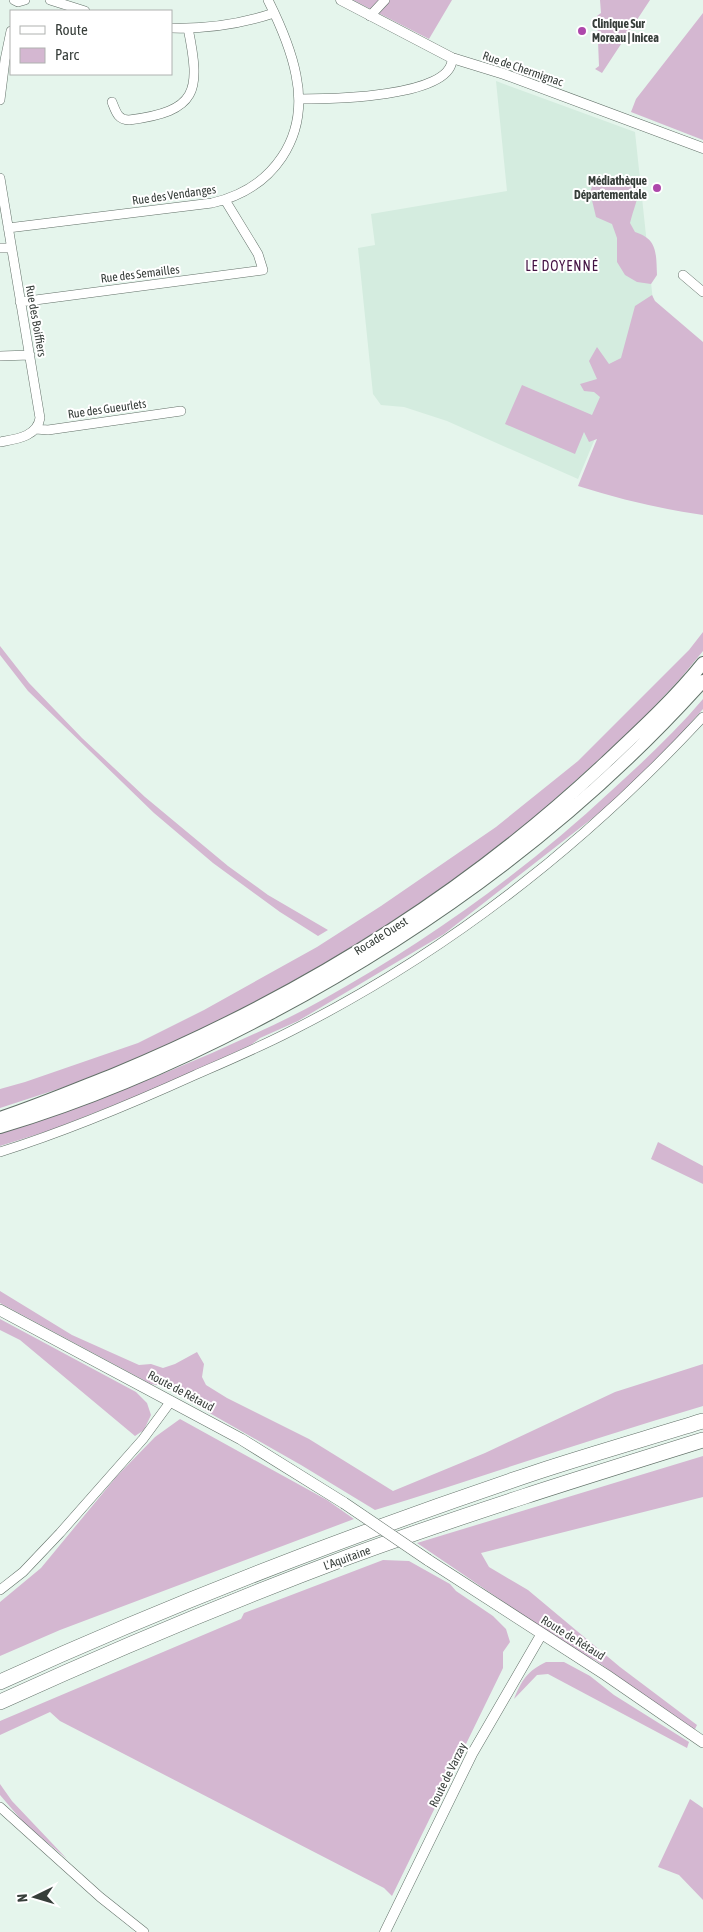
<svg xmlns="http://www.w3.org/2000/svg" width="703" height="1932" font-family="'Asap Condensed',sans-serif">
	<style>
		.built { fill: #d4ecdf }
		.green { fill: #d4b7d1 }
		.lines { fill: none; stroke-linecap: round; stroke-linejoin: round }
		.minor-casing { stroke: #627068; stroke-width: 10 }
		.tertiary-casing { stroke: #627068; stroke-width: 11 }
		.secondary-casing { stroke: #627068; stroke-width: 12 }
		.primary-casing { stroke: #627068; stroke-width: 14 }
		.motorway-casing { stroke: #627068; stroke-width: 16 }
		.minor { stroke: #fff; stroke-width: 9 }
		.tertiary { stroke: #fff; stroke-width: 10 }
		.secondary { stroke: #fff; stroke-width: 11 }
		.primary { stroke: #fff; stroke-width: 12 }
		.motorway { stroke: #fff; stroke-width: 15 }
		.secondary-bridge-casing { stroke: #627068; stroke-width: 12; stroke-linecap: butt }
		.secondary-bridge { stroke: #fff; stroke-width: 11 }
		.poi-dot { fill: #ae47ab; stroke: #fff; stroke-width: 2 }
		.labels { text-anchor: middle; dominant-baseline: central; stroke-width: 4; stroke-linejoin: round; paint-order: stroke }
		.poi-label { font-size: 12px; font-weight: bold; fill: #373e3a; stroke: #fff; text-anchor: start }
		.street-label { font-size: 12px; fill: #373e3a; stroke: #fff }
		.neighbourhood-label { font-size: 14px; letter-spacing: 1px; fill: #441343; stroke: #fff }
	</style>
	<rect width="100%" height="100%" fill="#e5f5ec"/>
	<path class="built" d="M496,81l139,51 18,169 -75,178 -131,-58 -43,-14 -23,-2 -8,-11 -15,-146 17,-3 -4,-31 136,-23z"/>
	<path class="green" d="M353,0h99l-23,39z
		M600,0h50l-48,73 -7,-4 4,-3 -2,-50 4,-3z
		M703,13v127l-72,-28 5,-13z
		M634,180l6,4c-1,13 -7,26 -10,39l5,9c23,7 21,22 22,43l-6,9 -14,-2 -12,-7 -8,-13v-24l-5,-14 -16,-7 -6,-25 3,-8z
		M652,295l3,6 48,41v173c-43,-6 -84,-16 -125,-29l19,-47 -8,3 -5,-10 -9,22 -70,-30 17,-39 70,30 8,-18 -6,-5 -10,-1 -4,-7 17,-5 -8,-18 8,-14 12,17 12,-6 14,-52z
		M703,632v19l-23,28 -50,53 -103,92 -83,64 -76,51 -66,39 -96,52 -114,48 -92,30v-19l25,-7 113,-39 66,-33 113,-63 64,-41 115,-79 82,-66 111,-111z
		M0,646l29,37 53,55 63,59 83,69 40,29 60,35 -10,6 -38,-24 -67,-49 -59,-50 -126,-122 -28,-36z
		M703,699v10l-43,48 -57,53 -159,124 -146,87 -38,17 -9,7 -99,45 -101,40 -51,16v-14c72,-22 143,-49 212,-79 37,-17 75,-33 110,-53 104,-58 202,-128 289,-209 32,-29 64,-59 92,-92z
		M658,1142l45,24v18l-52,-25z
		M0,1291l72,44 67,30 12,-1 12,4 12,-4 22,-12 7,12 -2,13 4,8 21,13 82,41 84,52 92,-38 130,-61 88,-28v42c-110,32 -218,70 -328,104l-74,-45 -109,-62 -19,-15 -22,-4 -151,-81z
		M0,1319l136,73 11,11 4,12 -7,15 -9,6 -115,-96 -20,-10z
		M180,1419l147,81 27,19 -294,111 -60,26v-54l41,-34 76,-92 38,-39z
		M703,1456v41l-222,56 8,14 39,23 92,77 77,58 -3,6 -99,-71 -16,-7 -162,-110z
		M383,1560l26,1 41,23 6,7 37,25 13,13 4,13 -7,10v16l-111,228 -8,-8 -324,-167 -10,-9 -50,23v-14l241,-102 3,-6z
		M546,1662h18l26,14 24,19 75,47 -2,6 -139,-74 -11,1 -23,24c8,-19 13,-28 32,-37z
		M0,1784l12,17 55,58 -43,-36 -24,-28z
		M690,1799l13,9v92l-24,-25 -21,-8z"/>
	<g class="lines">
		<g class="minor-casing">
			<path id="minor" d="M14,0l4,2 7,-2
				M50,0l35,11
				M370,16l15,-16
				M171,28c35,1 70,-4 103,-15
				M299,99c28,0 155,-1 153,-41
				M0,100l5,-40 6,-29
				M112,102c4,10 6,18 17,18 69,-9 72,-28 59,-92
				M0,178l40,240c-3,19 -24,21 -40,24
				M8,228l204,-25c61,-14 97,-65 84,-128 -5,-26 -16,-51 -28,-75
				M0,248h11
				M683,275l20,17
				M20,302l243,-32 -5,-16 -33,-54
				M0,356l30,-1
				M36,429l12,1 133,-19
				M0,1152c67,-21 131,-48 195,-77 32,-14 65,-28 96,-44 155,-78 294,-187 412,-314
				M0,1590l23,-18 37,-39 83,-94 28,-38
				M0,1807l100,90 44,35"/>
		</g>
		<g class="tertiary-casing">
			<path id="tertiary" d="M341,0l111,58 52,16 199,74
				M385,1932l87,-178 69,-119"/>
		</g>
		<g class="secondary-casing">
			<path id="secondary" d="M0,1310l241,129 103,64
				M428,1560l178,115 97,67"/>
		</g>
		<g class="primary-casing">
			<path id="primary" d="M0,1118c39,-13 77,-29 115,-44 181,-75 347,-177 490,-311 34,-32 68,-63 98,-100
				M0,1127c94,-28 183,-67 269,-113 162,-86 311,-196 434,-333"/>
		</g>
		<g class="motorway-casing">
			<path id="motorway" d="M0,1682c175,-80 355,-149 537,-210 55,-18 111,-34 166,-51
				M0,1702c114,-52 231,-101 348,-145 117,-43 236,-80 355,-117"/>
		</g>
		<use href="#minor" class="minor"/>
		<use href="#tertiary" class="tertiary"/>
		<use href="#secondary" class="secondary"/>
		<use href="#primary" class="primary"/>
		<use href="#motorway" class="motorway"/>
		<g class="secondary-bridge-casing">
			<path id="secondary-bridge" d="M344,1503l84,57"/>
		</g>
		<use href="#secondary-bridge" class="secondary-bridge"/>
	</g>
	<g class="poi-dot">
		<circle cx="582" cy="31" r="5"/>
		<circle cx="657" cy="188" r="5"/>
	</g>
	<g class="labels">
		<g class="poi-label">
			<text x="592" y="24">Clinique Sur<tspan x="592" dy="14">Moreau | Inicea</tspan></text>
			<text x="647" y="181" text-anchor="end">Médiathèque<tspan x="647" dy="14">Départementale</tspan></text>
		</g>
		<g class="street-label">
			<text transform="translate(523 69) rotate(19)">Rue de Chermignac</text>
			<text transform="translate(174 195) rotate(-8)">Rue des Vendanges</text>
			<text transform="translate(140 274) rotate(-7)">Rue des Semailles</text>
			<text transform="translate(36 321) rotate(80)">Rue des Boiffiers</text>
			<text transform="translate(107 409) rotate(-8)">Rue des Gueurlets</text>
			<text transform="translate(381 936) rotate(-32)">Rocade Ouest</text>
			<text transform="translate(181 1391) rotate(28)">Route de Rétaud</text>
			<text transform="translate(347 1558) rotate(-20)">L'Aquitaine</text>
			<text transform="translate(573 1638) rotate(32)">Route de Rétaud</text>
			<text transform="translate(448 1775) rotate(-64)">Route de Varzay</text>
		</g>
		<g class="neighbourhood-label">
			<text x="562" y="266">LE DOYENNÉ</text>
		</g>
	</g>
	<rect x="10" y="10" width="162" height="65" fill="#ffffff" stroke="#afb2b0"/>
	<rect x="20" y="26" width="25" height="8" fill="#ffffff" stroke="#afb2b0"/>
	<text x="55" y="35" font-size="15" fill="#373e3a">Route</text>
	<rect x="20" y="48" width="25" height="15" fill="#d4b7d1" stroke="#afb2b0"/>
	<text x="55" y="60" font-size="15" fill="#373e3a">Parc</text>
	<g transform="translate(35 1897) rotate(265)" stroke="#ffffff" stroke-width="4" paint-order="stroke">
	<path d="M0-4L9 19L0 12L-9 19Z" fill="#373e3a"/>
	<text y="-8" font-size="14" font-weight="bold" text-anchor="middle" fill="#373e3a">N</text>
	</g>
</svg>
